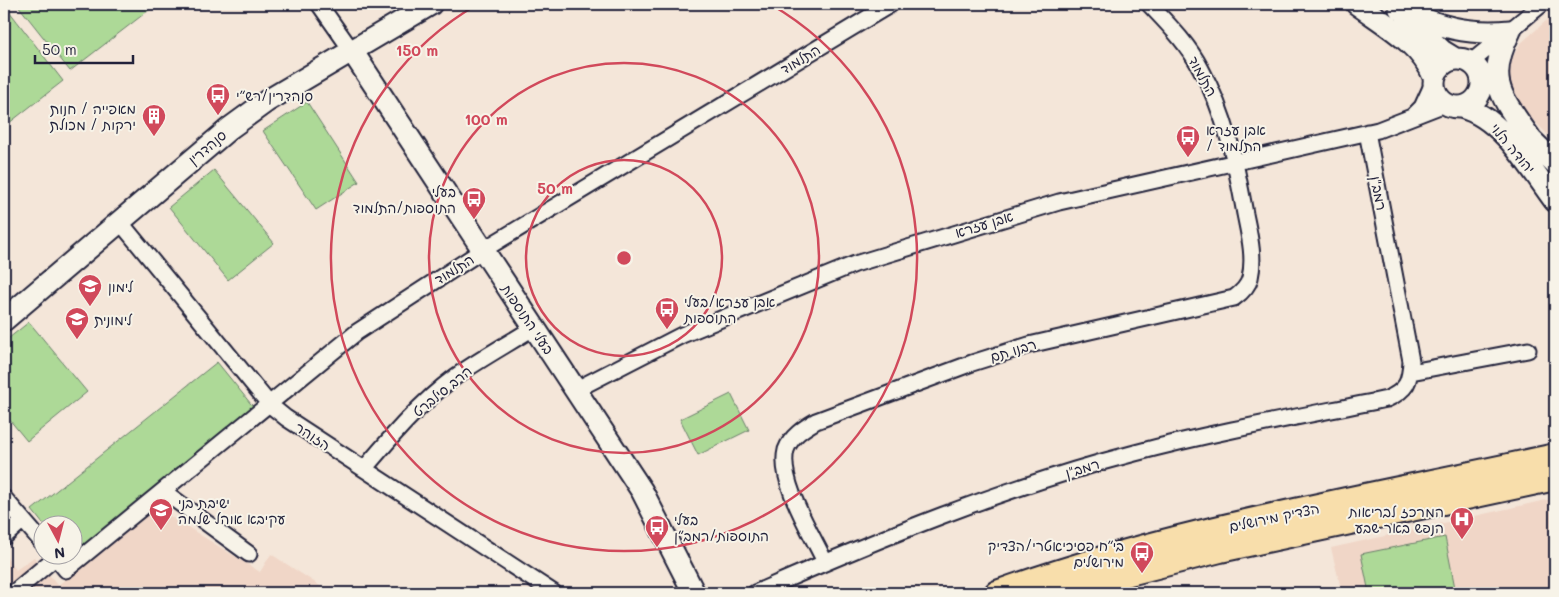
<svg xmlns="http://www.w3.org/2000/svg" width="1559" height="597" font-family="Mali,'Playpen Sans Hebrew',sans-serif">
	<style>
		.built { fill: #f0d6c7 }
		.green { fill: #add997; stroke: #687e69 }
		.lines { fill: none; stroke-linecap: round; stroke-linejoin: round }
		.street-casing { stroke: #22223b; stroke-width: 19 }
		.secondary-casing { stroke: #22223b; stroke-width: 25 }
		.primary-casing { stroke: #22223b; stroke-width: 28 }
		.street { stroke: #f7f3e8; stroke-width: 15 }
		.secondary { stroke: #f7f3e8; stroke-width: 21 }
		.primary { stroke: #f8deab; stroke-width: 24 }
		.ring { fill: none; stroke: #d1495b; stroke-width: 2.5 }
		.labels { text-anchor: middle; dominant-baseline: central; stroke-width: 4; stroke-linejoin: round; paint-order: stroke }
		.street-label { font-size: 14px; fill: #22223b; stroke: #f7f3e8 }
		.poi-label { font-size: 14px; fill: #22223b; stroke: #f7f3e8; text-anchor: start }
		.centre { fill: #d1495b; stroke: #f7f3e8; stroke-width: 2.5 }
		.ring-label { font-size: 15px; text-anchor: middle; font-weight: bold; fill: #d1495b; stroke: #f7f3e8; stroke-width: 4; stroke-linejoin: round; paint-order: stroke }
	</style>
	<rect width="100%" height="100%" fill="#f4e6d9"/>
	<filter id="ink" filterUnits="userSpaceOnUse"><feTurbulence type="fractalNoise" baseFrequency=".02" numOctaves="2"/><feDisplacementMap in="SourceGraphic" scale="10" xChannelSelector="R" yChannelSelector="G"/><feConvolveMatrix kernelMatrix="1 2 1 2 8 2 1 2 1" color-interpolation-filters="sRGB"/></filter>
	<g filter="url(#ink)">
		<path class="built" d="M1555,13v129l-40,-40 -7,-20 1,-18 11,-20z
			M1555,498v95h-213l-11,-45z
			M157,508l103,64 11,-18 60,39h-327v-39l12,16 18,-13 24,28z"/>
		<path class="green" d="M17,4h127l5,6 -79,61z
			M6,7l57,74 -59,46v-119z
			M307,102l52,80 -43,28 -53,-79z
			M214,170l60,73 -46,37 -59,-73z
			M29,322l58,70 -60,49 -23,-28v-71z
			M217,362l38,47 -185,148 -2,-2 4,-1v-30h-29l-11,-14z
			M731,394l18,36 -51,25 -18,-36z
			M1445,537l11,56h-87l-8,-39z"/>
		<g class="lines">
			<g class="street-casing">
				<path id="street" d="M319,4l33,47
					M1470,63l72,-59
					M1414,115l8,-8 11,-24
					M121,223l149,182 16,13 268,175
					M1411,372l117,-22
					M577,389l105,-54 173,-71 204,-62 319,-72 67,-26
					M364,469c28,-33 56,-66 91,-92 25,-18 53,-33 78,-49
					M163,491l86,63
					M4,498l38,44
					M4,537l19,-17
					M53,554l13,16 291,-238 126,-82 408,-246
					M825,562c-13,-28 -47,-81 -39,-112 5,-14 18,-22 30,-29l156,-58 57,-18 205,-47c7,-5 14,-11 16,-20 5,-21 -1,-44 -5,-64 -9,-51 -19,-99 -44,-145 -13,-25 -33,-45 -52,-65
					M13,593l43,-36
					M755,593c123,-54 249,-106 380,-140 83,-22 168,-37 252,-54 20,-9 23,-17 24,-38l-44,-229"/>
			</g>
			<g class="secondary-casing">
				<path id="secondary" d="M1357,4c29,21 64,40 77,73
					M1400,9c39,18 67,26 110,22
					M1407,17l35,34 13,8
					M1510,31c-25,50 -9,65 20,107
					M352,51l290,440 52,102
					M1434 83a24 24 0 1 1 48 0a24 24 0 1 1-48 0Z
					M1461,107c41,10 70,62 94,94
					M1520,129l35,34
					M4,320l226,-192 37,-27 164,-97"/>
			</g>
			<g class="primary-casing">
				<path id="primary" d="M997,593c180,-65 372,-96 558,-137
					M1061,593l64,-19 95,-24 335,-72"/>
			</g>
			<use href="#street" class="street"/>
			<use href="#secondary" class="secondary"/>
			<use href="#primary" class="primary"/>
		</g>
	</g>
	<g class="ring">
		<circle cx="624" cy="258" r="98"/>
		<circle cx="624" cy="258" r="195"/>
		<path d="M770 4A293 293 0 1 1 478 4"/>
	</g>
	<defs>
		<g id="bus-pin" transform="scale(1.25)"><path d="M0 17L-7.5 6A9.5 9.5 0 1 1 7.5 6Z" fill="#d1495b" stroke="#f7f3e8"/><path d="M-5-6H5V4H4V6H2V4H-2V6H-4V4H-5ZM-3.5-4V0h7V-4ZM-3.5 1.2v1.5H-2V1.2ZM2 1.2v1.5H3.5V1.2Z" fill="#fff"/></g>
		<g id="building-pin" transform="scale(1.25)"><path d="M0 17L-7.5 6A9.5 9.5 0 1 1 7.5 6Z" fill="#d1495b" stroke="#f7f3e8"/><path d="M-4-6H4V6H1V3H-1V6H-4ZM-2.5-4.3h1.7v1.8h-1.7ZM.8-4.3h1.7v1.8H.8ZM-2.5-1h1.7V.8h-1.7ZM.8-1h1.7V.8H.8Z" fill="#fff"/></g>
		<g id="school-pin" transform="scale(1.25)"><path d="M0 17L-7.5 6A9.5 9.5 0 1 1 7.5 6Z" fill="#d1495b" stroke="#f7f3e8"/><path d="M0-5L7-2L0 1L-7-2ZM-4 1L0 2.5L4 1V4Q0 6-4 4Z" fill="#fff"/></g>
		<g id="hospital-pin" transform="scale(1.25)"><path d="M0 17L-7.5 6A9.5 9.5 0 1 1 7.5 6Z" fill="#d1495b" stroke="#f7f3e8"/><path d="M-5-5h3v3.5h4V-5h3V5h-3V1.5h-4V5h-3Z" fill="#fff"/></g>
	</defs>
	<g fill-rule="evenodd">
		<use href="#bus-pin" x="218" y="95"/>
		<use href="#building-pin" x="154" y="116"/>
		<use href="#bus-pin" x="1188" y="137"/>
		<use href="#bus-pin" x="474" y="199"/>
		<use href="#school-pin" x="90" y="286"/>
		<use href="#bus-pin" x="667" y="309"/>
		<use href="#school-pin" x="77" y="319"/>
		<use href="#school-pin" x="161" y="510"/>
		<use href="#hospital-pin" x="1462" y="519"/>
		<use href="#bus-pin" x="657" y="527"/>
		<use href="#bus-pin" x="1142" y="553"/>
	</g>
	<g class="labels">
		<g class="street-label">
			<text transform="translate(800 59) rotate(-31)">התלמוד</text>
			<text transform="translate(1203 76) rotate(61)">התלמוד</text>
			<text transform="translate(207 147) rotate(-40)">סנהדרין</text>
			<text transform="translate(1513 148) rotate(50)">יהודה הלוי</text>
			<text transform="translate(1379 193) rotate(79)">רמב"ן</text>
			<text transform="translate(984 224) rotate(-17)">אבן עזרא</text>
			<text transform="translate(454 269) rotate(-32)">התלמוד</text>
			<text transform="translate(528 319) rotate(56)">בעלי התוספות</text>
			<text transform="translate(1013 350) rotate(-17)">רבנו תם</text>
			<text transform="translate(442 391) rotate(-39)">הרב סילברט</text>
			<text transform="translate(313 436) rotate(33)">הזוהר</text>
			<text transform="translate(1082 468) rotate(-17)">רמב"ן</text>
			<text transform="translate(1274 517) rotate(-12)">הצדיק מירושלים</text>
		</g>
		<g class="poi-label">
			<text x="236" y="95">סנהדרין/רש״י</text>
			<text x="136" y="108" text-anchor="end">מאפייה / חנות<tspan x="136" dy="16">ירקות / מכולת</tspan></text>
			<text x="1206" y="129">אבן עזרא<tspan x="1206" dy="16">/ התלמוד</tspan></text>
			<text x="456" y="191" text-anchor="end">בעלי<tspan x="456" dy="16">התוספות/התלמוד</tspan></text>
			<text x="108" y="286">לימון</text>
			<text x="684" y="301">אבן עזרא/בעלי<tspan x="684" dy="16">התוספות</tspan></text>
			<text x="94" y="319">לימונית</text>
			<text x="178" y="502">ישיבת בני<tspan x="178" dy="16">עקיבא אוהל שלמה</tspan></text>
			<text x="1444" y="511" text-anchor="end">המרכז לבריאות<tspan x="1444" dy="16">הנפש באר שבע</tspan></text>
			<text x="674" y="519">בעלי<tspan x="674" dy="16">התוספות/רמב״ן</tspan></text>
			<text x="1124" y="545" text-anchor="end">בי״ח פסיכיאטרי/הצדיק<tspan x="1124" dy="16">מירושלים</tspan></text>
		</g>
	</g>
	<circle cx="624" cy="258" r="8" class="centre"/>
	<g class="ring-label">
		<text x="417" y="56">150 m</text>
		<text x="486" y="125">100 m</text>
		<text x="555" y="194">50 m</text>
	</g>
	<rect width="1559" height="597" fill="none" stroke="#f7f3e8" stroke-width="20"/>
	<rect x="10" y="10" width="1539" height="577" fill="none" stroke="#22223b" stroke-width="2" filter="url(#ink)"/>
	<g transform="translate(58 540) rotate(173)"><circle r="24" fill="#f7f3e8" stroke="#a29fa3"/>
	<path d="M0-4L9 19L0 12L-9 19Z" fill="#d1495b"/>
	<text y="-8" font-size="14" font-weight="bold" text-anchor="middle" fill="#22223b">N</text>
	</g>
	<path d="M35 55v8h98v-8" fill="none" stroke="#22223b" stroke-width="2.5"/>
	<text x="42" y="55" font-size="15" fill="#22223b" stroke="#f7f3e8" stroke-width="4" paint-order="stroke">50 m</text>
</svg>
